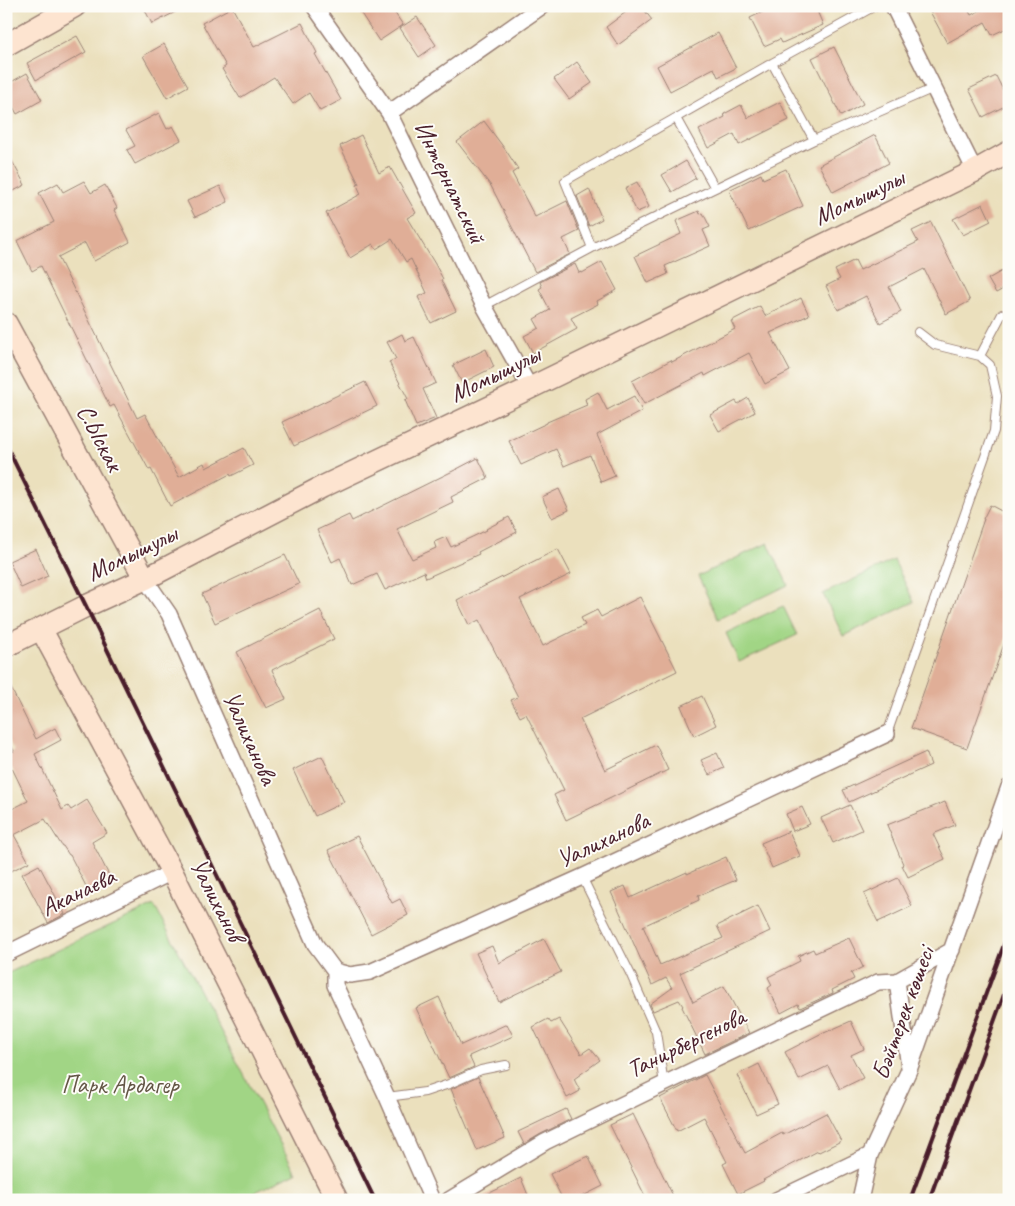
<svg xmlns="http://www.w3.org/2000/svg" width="1015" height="1206" font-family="Caveat,sans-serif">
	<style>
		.green { fill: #a1d585; stroke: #767a58 }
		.building { fill: #e0ae97 }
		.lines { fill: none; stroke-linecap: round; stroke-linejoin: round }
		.lane-casing { stroke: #9a8074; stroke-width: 10 }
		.street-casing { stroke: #9a8074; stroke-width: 18 }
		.secondary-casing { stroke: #9a8074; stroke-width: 24 }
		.lane { stroke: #fff; stroke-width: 8 }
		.street { stroke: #fff; stroke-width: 15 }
		.secondary { stroke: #fde4d0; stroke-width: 21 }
		.rail { stroke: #4a1f2b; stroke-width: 4 }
		.labels { text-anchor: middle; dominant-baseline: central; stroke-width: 4; stroke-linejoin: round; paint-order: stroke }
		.street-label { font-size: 25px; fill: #4a1f2b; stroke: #fdfcf7 }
		.park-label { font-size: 25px; fill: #645646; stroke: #fdfcf7 }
	</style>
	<rect width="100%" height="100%" fill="#fdfcf7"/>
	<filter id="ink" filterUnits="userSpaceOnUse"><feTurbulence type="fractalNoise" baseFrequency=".02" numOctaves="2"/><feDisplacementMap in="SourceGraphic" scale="10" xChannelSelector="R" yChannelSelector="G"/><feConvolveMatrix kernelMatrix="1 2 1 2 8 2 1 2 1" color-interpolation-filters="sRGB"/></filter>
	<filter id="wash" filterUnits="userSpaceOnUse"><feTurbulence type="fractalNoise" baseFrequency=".0096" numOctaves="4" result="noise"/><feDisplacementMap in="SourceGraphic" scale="20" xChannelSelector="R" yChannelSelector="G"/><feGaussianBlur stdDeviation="1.12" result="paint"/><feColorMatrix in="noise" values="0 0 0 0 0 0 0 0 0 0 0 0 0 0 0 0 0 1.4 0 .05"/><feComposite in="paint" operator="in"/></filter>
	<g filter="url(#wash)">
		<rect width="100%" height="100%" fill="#ebe0bd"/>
		<path class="green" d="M768,543l20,42 -70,34 -20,-43z
			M894,560l20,42 -71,34 -20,-42z
			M783,606l14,29 -58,27 -13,-29z
			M154,905l142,268 -58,27h-232v-226z"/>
		<g id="blocks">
			<path class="building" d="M143,6h44l-35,18z
				M356,6h34l13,19 -24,16z
				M634,6h7l11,14 -34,25 -12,-18z
				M775,6h40l8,19 -41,18 -2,-4 -16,7 -14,-28z
				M927,6h39l5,9 18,-9h20v21l-17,8 -7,-13 -38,21z
				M232,7l22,40 48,-24 15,30 -2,1 26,46 -21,11 -11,-18 -16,11 -19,-27 -34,21 -18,-29 4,-3 -24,-43z
				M417,17l19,28 -17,12 -19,-29z
				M718,33l18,35 -18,9 -4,-9 -44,23 -13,-25z
				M77,36l9,16 -50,28 -9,-17z
				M164,44l24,42 -21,12 -24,-42z
				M834,47l29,57 -22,12 -29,-58z
				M577,62l15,21 -23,16 -15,-20z
				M27,73l15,27 -25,14 -11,-20v-9z
				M996,76l13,26v2l-26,13 -14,-28z
				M780,102l9,18 -50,25 -5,-11 -26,14 -9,-18 26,-13 -1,-3 17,-9 7,13z
				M159,113l8,16 6,-3 8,14 -46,24 -8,-14 8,-4 -9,-16z
				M484,121l23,31 11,17 -6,4 23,44 32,-16 12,30 -16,8 7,15 -35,18 -44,-86 -34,-44z
				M361,135l18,38 11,-6 26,46 -9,5 28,46 8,15 -2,1 15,31 -25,12 -13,-26 9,-4 -16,-34 -5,3 -14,-23 -16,10 -3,-5 -23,14 -24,-45 35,-19 -4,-9 2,-1 -19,-38z
				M875,135l14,28 -56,29 -14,-27z
				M6,150l19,35 -19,10z
				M686,161l10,17 -24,14 -10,-17z
				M786,169l17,37 -54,25 -20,-41 32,-16 2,5z
				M84,181l7,12 14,-8 12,23 -3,2 16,32 -36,19 -9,-18 -27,14 79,161 8,-4 34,63 25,-14 2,5 38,-20 9,17 -22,11 -1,-2 -60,32 -19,-37 -2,1 -35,-65 -4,2 -69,-141 -9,5 -15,-30 37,-19 -15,-29 19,-10 5,9z
				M637,182l12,25 -12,5 -12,-24z
				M220,186l8,16 -33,15 -8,-16z
				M589,189l13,30 -13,7 -12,-30z
				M983,204l8,17 -28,14 -10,-16z
				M699,211l1,3 3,-1 7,14 -7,3 7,16 -45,20 3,8 -20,9 -13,-27 46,-22 -5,-13z
				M931,222l39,79 -24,13 -22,-45 -35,18 12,25 -21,11 -14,-27 -28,14 -12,-24 14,-7 -5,-9 20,-10 5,10 58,-28 -6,-11z
				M602,262l15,28 -20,11 1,3 -27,14 6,11 -44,24 -9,-17 15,-8 -5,-9 16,-9 -11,-21 3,-2 -2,-5 35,-18 4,9 2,-1 1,1z
				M1002,271l7,12v3l-13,7 -8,-14z
				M801,298l8,17 -39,18 20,38 -25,13 -16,-31 -44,23 -1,-3 -60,31 -12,-23 39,-21 1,2 63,-33 -4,-8 29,-15 5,10z
				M402,334l3,7 9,-4 22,46 -13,6 13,29 -20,8 -11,-26 3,-1 -19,-37 7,-3 -9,-17z
				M486,349l8,18 -32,16 -9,-18z
				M365,382l12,24 -83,40 -12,-24z
				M598,392l9,18 27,-14 8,15 -45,24 18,41 -14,6 -11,-27 -26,11 -8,-17 -35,16 -12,-24 38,-18v-1l40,-17 -2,-6z
				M748,398l7,14 -36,19 -9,-16 26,-14 2,3z
				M478,458l10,20 -37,19 2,5 -56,27 15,30 24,-11 -2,-6 12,-5 5,10 36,-17 -1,-1 23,-12 8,15 -39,20 1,2 -53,24 -2,-6 -39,18 -8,-16 -25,11 -12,-27 -8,4 -15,-32 32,-15 3,6 105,-52z
				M559,489l10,21 -17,8 -10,-21z
				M990,505l19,10v115l-42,118 -56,-20 73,-209h-1z
				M36,549l12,27 -27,12 -12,-27z
				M558,549l13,25 -51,25 23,47 42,-21 -4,-7 16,-8 4,7 39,-20 37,74 -97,48 25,51 51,-25 12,25 -102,50 -12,-25 10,-5 -38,-76 -6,3 -9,-17 7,-3 -39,-77 -10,5 -12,-25z
				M285,555l14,29 -84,39 -13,-29z
				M320,610l14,29 -62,31 14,29 -20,9 -29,-56z
				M6,678l30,61 19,-11 6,12 -26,14 27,56 6,-4 3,4 16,-10 20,33 -15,9 20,39 -23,11 -19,-37h-1l-6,-9h-1l-17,-27 -31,16 15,27 -18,9 -5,-10v-49l22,-11 -16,-33 -6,4v-17l8,-4 -8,-16z
				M702,696l14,29 -22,11 -13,-30z
				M926,752l5,13 -82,37 -6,-12z
				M717,753l7,15 -15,7 -8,-15z
				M322,756l22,46 -29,14 -22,-46z
				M945,802l10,23 -22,9 12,25 -37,18 -6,-12 1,-1 -16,-39z
				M850,805l12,25 -29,13 -12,-25z
				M802,807l8,17 -17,7 -7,-17z
				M789,831l11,25 -28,12 -11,-25z
				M357,836l35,67 8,-4 8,16 -37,19 -43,-84z
				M726,857l10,23 -38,16 1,4 -56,26 17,39 63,-27 -6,-12 41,-20 12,25 -90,42 13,29 31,-16 25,47 -44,21 -23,-47 1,-1 -4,-6 -26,11 -3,-7 22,-16 -6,-10 -14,7 -41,-93 14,-6 5,12 57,-26v2z
				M39,865l26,49 -17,9 -26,-49z
				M898,878l14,28 -34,16 -14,-28z
				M849,938l14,29 -12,6 3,6 -22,11 1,3 -9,4 -24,11 -2,-4 -17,9 -13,-25 4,-3 -4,-8 32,-16 -2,-5 15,-7 2,4z
				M544,939l17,33 -62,30 -23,-49 16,-7 7,17z
				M439,997l22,48 46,-21 6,12 -44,20 5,11 -25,11 -33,-70z
				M548,1019l3,4 8,-4 22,35 9,-6 10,12 -26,19 6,12 -13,7 -34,-71z
				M851,1021l13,28 -13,6 12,23 -23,11 -12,-23 -29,14 -14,-28 39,-20v1z
				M759,1064l19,40 -22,10 -19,-39z
				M705,1075l40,78 37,-20 1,2 43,-22 15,28 -22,11 -1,-1 -55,29 1,1 -26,13 -15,-30 4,-2 -23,-45 -27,14 -17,-33z
				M478,1077l27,61 -28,12 -26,-61z
				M566,1109l5,10 -30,15 -17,10 -6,-12z
				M633,1114l42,86h-28l-37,-75z
				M588,1156l15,30 -28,14h-12l-13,-26z
				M521,1178l9,22h-55z"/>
		</g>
	</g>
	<g filter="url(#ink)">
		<use href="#blocks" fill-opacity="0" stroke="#9a8074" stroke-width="1"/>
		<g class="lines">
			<g class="lane-casing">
				<path id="lane" d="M772,63l42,77
					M676,118l39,70
					M592,248l-27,-67 207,-118 103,-57
					M484,306l108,-58 222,-108 120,-52
					M980,356l22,-42
					M887,734l107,-303 3,-35 -7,-31 -10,-9 -45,-11 -17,-13
					M582,877l49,98 25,57 8,52
					M387,1097l38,-5 24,-8 32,-14 25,-5"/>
			</g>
			<g class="street-casing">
				<path id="street" d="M314,6l75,107 95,193 46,82
					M893,6l82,165
					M389,113l153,-107
					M145,579l24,35 146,330 20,27 15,4 20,-3 212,-95 305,-143
					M6,954l166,-82
					M335,971v14l52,112 45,103
					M897,981l12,86
					M449,1200l96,-58 119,-58 214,-102 19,-1 55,-31
					M776,1200l94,-45 39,-85 100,-283
					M860,1200l10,-45"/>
			</g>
			<g class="secondary-casing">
				<path id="secondary" d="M6,45l69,-39
					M6,323l139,256
					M41,629l131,243 165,328
					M6,646l80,-40 59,-27 177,-92 208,-99 445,-217 34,-19"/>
			</g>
			<use href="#lane" class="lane"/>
			<use href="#street" class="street"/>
			<use href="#secondary" class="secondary"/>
			<path class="rail" d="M6,445l80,161 289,594
				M910,1200l99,-269
				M929,1200l80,-219"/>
		</g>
	</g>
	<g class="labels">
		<g class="street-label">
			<text transform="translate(450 182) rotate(64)">Интернатский</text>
			<text transform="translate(859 197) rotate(-26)">Момышулы</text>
			<text transform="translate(495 374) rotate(-26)">Момышулы</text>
			<text transform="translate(100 438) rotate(62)">С.Ыскак</text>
			<text transform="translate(132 553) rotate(-26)">Момышулы</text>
			<text transform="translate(250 738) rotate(66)">Уалиханова</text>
			<text transform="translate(603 840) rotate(-25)">Уалиханова</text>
			<text transform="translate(78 892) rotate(-26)">Аканаева</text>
			<text transform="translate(217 900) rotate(63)">Уалиханов</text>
			<text transform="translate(903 1013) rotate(-70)">Бәйтерек көшесі</text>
			<text transform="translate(686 1043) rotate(-26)">Танирбергенова</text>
		</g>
		<g class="park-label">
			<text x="120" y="1085">Парк Ардагер</text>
		</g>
	</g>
	<rect width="1015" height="1206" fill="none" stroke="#fdfcf7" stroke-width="25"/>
</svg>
